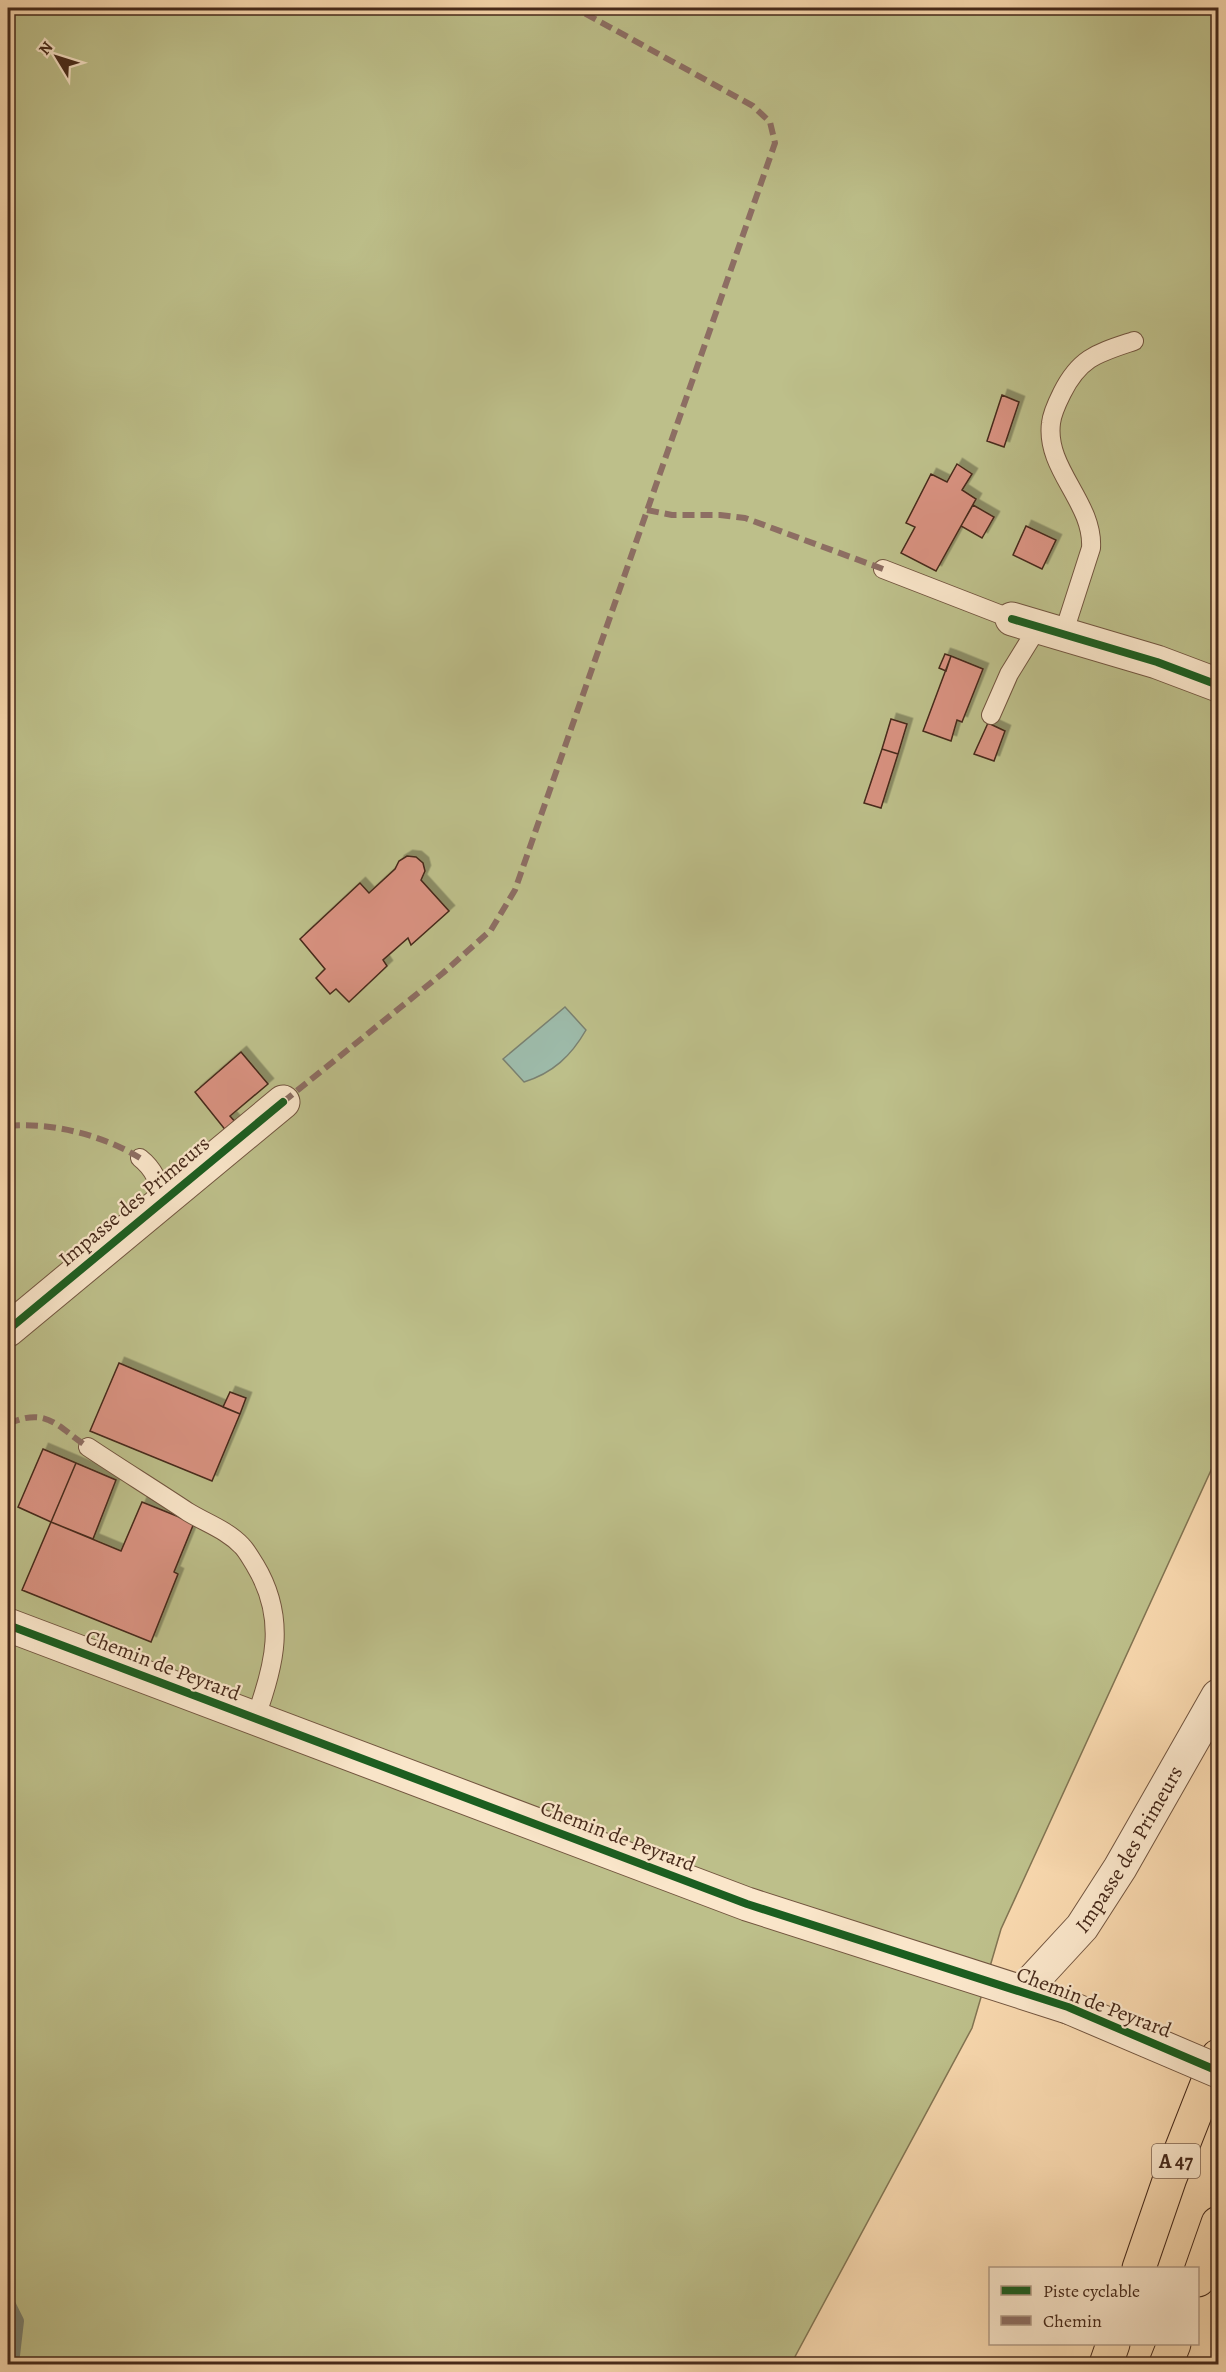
<svg xmlns="http://www.w3.org/2000/svg" width="1226" height="2372" font-family="Alegreya,serif">
	<style>
		.green { fill: #bdbf8a; stroke: #827452; stroke-width: 1.5 }
		.water { fill: #9dbaa9; stroke: #7a8070; stroke-width: 1.5 }
		.lines { fill: none; stroke-linecap: round; stroke-linejoin: round }
		.stream { stroke: #7a8070; stroke-width: 12 }
		.building { fill: #d99281; stroke: #46291a; stroke-width: 1.5; filter: url(#shadow) }
		.lane-casing { stroke: #72553f; stroke-width: 20 }
		.street-casing { stroke: #72553f; stroke-width: 35 }
		.highway-casing { stroke: #46291a; stroke-width: 35 }
		.lane { stroke: #fae6ca; stroke-width: 18 }
		.street { stroke: #fae6ca; stroke-width: 33 }
		.highway { stroke: #f8d8ae; stroke-width: 33 }
		.street-bridge-casing { stroke: #72553f; stroke-width: 35; stroke-linecap: butt }
		.street-bridge { stroke: #fae6ca; stroke-width: 33 }
		.quiet { stroke: #8d6e63; stroke-width: 6; stroke-dasharray: 12 6; stroke-linecap: butt }
		.cycleway-casing { stroke: #fae6ca; stroke-width: 11 }
		.cycleway { stroke: #1b5e20; stroke-width: 8 }
		.labels { text-anchor: middle; dominant-baseline: central; stroke-width: 4.5; stroke-linejoin: round; paint-order: stroke }
		.shield { fill: #fae6ca; stroke: #7c624f; stroke-width: 1.5 }
		.shield-label { font-size: 20px; font-weight: bold; fill: #46291a }
		.street-label { font-size: 21px; fill: #46291a; stroke: #fae6ca }
	</style>
	<defs>
		<filter id="shadow"><feDropShadow dx="5.5" dy="-5.5" stdDeviation="0" flood-color="#0004"/></filter>
	</defs>
	<rect width="100%" height="100%" fill="#f8d8ae"/>
	<filter id="stains"><feTurbulence type="fractalNoise" baseFrequency=".00333" numOctaves="4"/><feColorMatrix values="0 0 0 0 .2 0 0 0 0 .09 0 0 0 0 .02 0 0 0 .5 -.17"/></filter>
	<radialGradient id="worn" r=".72"><stop offset=".6" stop-color="#630" stop-opacity="0"/><stop offset="1" stop-color="#630" stop-opacity=".3"/></radialGradient>
	<path class="green" d="M8,8h1210v1447l-217,474 -29,99 -181,336h-783z"/>
	<path class="water" d="M565,1007l21,23c-15,26 -33,43 -62,52l-21,-23z"/>
	<g class="lines">
		<path class="stream" d="M8,2301l10,20 -5,43"/>
	</g>
	<path class="building" d="M1002,395l17,7 -15,45 -17,-6z
		M957,464l15,10 -10,16 14,9 -40,72 -35,-18 14,-26 -9,-4 25,-49 16,8z
		M973,505l21,12 -12,21 -21,-12z
		M1026,526l30,14 -14,29 -29,-14z
		M945,654l6,2 -5,15 -7,-3z
		M951,656l32,13 -21,53 -5,-2 -6,21 -28,-10z
		M891,719l16,5 -9,30 -16,-5z
		M988,723l17,8 -11,30 -20,-7z
		M882,749l16,5 -17,54 -17,-5z
		M407,856l9,1 7,6 2,8 -4,9 28,31 -38,34 -3,-7 -25,22 4,6 -38,36 -13,-13 -6,5 -14,-16 9,-9 -25,-30 60,-56 9,10 26,-24 4,-8z
		M241,1052l27,32 -38,32 7,8 -10,8 -32,-40z
		M119,1363l121,51 -28,67 -122,-50z
		M230,1392l16,6 -6,16 -17,-7z
		M43,1449l33,14 -25,59 -33,-15z
		M76,1463l40,17 -23,59 -42,-17z
		M142,1502l52,21 -20,49 4,2 -27,68 -129,-52 29,-68 70,29z"/>
	<g class="lines">
		<g class="lane-casing">
			<path id="lane" d="M883,569l129,50
				M1063,635l28,-87c3,-45 -46,-79 -40,-125 1,-10 7,-22 11,-30 18,-36 36,-40 72,-52
				M991,715l18,-41 29,-47
				M140,1158c14,11 19,24 23,42
				M88,1447c33,22 67,43 100,65 18,11 39,18 54,34 5,5 9,13 13,19 32,53 20,100 0,154"/>
		</g>
		<g class="street-casing">
			<g id="street">
				<path d="M1012,619l145,43 61,23"/>
				<path d="M8,1330l275,-228"/>
				<path d="M8,1625l739,279 321,103"/>
				<path id="s1" d="M1023,1991l59,-64 38,-59 98,-172"/>
			</g>
		</g>
		<g class="highway-casing">
			<path id="highway" d="M1139,2268l31,-90 48,-122
				M1198,2280l20,-57
				M1106,2364l7,-20
				M1166,2364l8,-20"/>
		</g>
		<use href="#lane" class="lane"/>
		<use href="#street" class="street"/>
		<use href="#highway" class="highway"/>
		<g class="street-bridge-casing">
			<path id="street-bridge" d="M1068,2007l150,64"/>
		</g>
		<use href="#street-bridge" class="street-bridge"/>
		<path class="quiet" d="M647,510l25,5h48l25,3 138,51
			M283,1102l160,-129 48,-43 24,-40 260,-747 -5,-21 -17,-16 -176,-97
			M8,1126c43,-4 95,9 132,32
			M8,1424c40,-18 49,3 80,23"/>
		<g class="cycleway-casing">
			<path id="cycleway" d="M1012,619l145,43 61,23
				M8,1330l275,-228
				M8,1625l739,279 321,103 150,64"/>
		</g>
		<use href="#cycleway" class="cycleway"/>
	</g>
	<g class="labels">
		<rect class="shield" x="1152" y="2144" width="48" height="34" rx="4.5"/>
		<g class="shield-label">
			<text x="1176" y="2161">A 47</text>
		</g>
		<g class="street-label">
			<text transform="translate(134 1201) rotate(-40)">Impasse des Primeurs</text>
			<text transform="translate(163 1665) rotate(21)">Chemin de Peyrard</text>
			<text transform="translate(618 1836) rotate(21)">Chemin de Peyrard</text>
			<text stroke="none"><textPath href="#s1" startOffset="178">Impasse des Primeurs</textPath></text>
			<text transform="translate(1094 2002) rotate(21)">Chemin de Peyrard</text>
		</g>
	</g>
	<rect width="1226" height="2372" fill="none" stroke="#f8d8ae" stroke-width="30"/>
	<rect x="9" y="9" width="1208" height="2354" fill="none" stroke="#46291a" stroke-width="3"/>
	<rect x="15" y="15" width="1196" height="2342" fill="none" stroke="#46291a" stroke-width="1.5"/>
	<rect x="989" y="2267" width="210" height="78" fill="#fae6ca" stroke="#b29a84" stroke-width="1.5"/>
	<rect x="1001" y="2286" width="30" height="9" fill="#1b5e20" stroke="#b29a84" stroke-width="1.5"/>
	<text x="1043" y="2297" font-size="18" fill="#46291a">Piste cyclable</text>
	<rect x="1001" y="2316" width="30" height="9" fill="#8d6e63" stroke="#b29a84" stroke-width="1.5"/>
	<text x="1043" y="2327" font-size="18" fill="#46291a">Chemin</text>
	<g transform="translate(57 57) rotate(308)" stroke="#fae6ca" stroke-width="4.5" paint-order="stroke">
	<path d="M0-4.5L10 22L0 15L-10 22Z" fill="#46291a"/>
	<text y="-9" font-size="16" font-weight="bold" text-anchor="middle" fill="#46291a">N</text>
	</g>
	<rect width="100%" height="100%" filter="url(#stains)"/>
	<rect width="100%" height="100%" fill="url(#worn)"/>
</svg>
